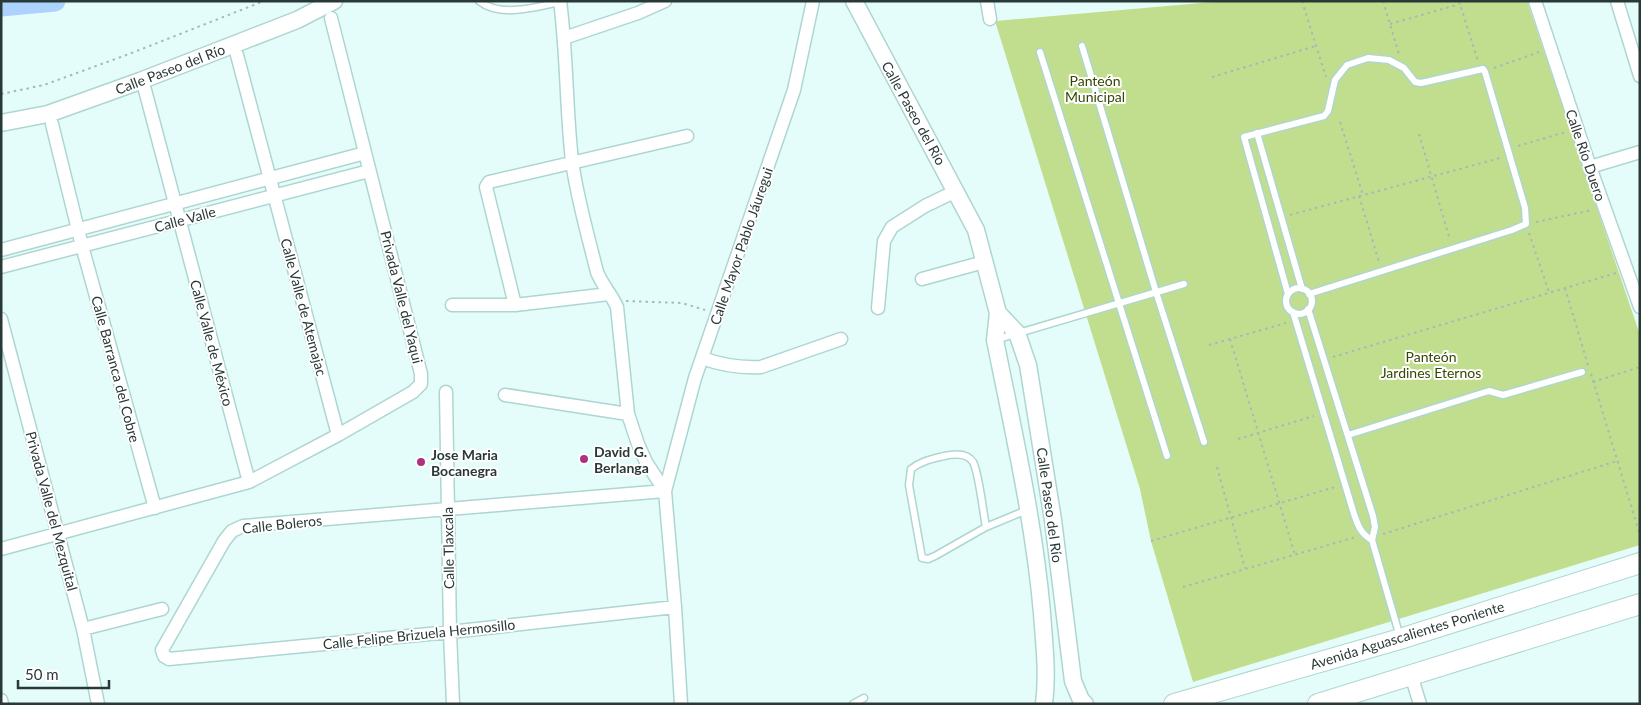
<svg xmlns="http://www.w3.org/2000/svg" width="1641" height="705" font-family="Lato,sans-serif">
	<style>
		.green { fill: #c1de8e }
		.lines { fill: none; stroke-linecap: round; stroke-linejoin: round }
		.river { stroke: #acd2fd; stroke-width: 21 }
		.service-casing { stroke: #aed6d1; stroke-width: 9 }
		.minor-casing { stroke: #aed6d1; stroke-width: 15 }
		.tertiary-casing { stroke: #aed6d1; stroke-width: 19 }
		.primary-casing { stroke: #aed6d1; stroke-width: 22 }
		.path { stroke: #a4bab7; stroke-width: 2; stroke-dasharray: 2.5 4; stroke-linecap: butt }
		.service { stroke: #fff; stroke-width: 6 }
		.minor { stroke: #fff; stroke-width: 12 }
		.tertiary { stroke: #fff; stroke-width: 16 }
		.primary { stroke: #fff; stroke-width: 20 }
		.poi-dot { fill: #ae3180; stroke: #fff; stroke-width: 2 }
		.labels { text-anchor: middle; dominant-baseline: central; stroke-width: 4; stroke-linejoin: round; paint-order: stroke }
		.street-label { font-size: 14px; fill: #293937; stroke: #fff }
		.park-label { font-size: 14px; fill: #344602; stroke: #fff }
		.poi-label { font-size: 14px; font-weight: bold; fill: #293937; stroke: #fff; text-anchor: start }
	</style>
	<rect width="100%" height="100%" fill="#e5fdfa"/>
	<path class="green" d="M1224,1h303l113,334v210l-447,137 -42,-141 -11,-52 -145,-468z"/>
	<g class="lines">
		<path class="river" d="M1,6l54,-5"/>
		<g class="service-casing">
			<path id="service" d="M479,1c21,17 58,6 81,1
				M1082,46l74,246 48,150
				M1040,52l127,404
				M1257,133l45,156
				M1286 301a13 13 0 1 1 26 0a13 13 0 1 1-26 0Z
				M1288,294l-44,-157 80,-21 4,-5 7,-31 12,-15 21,-7 21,2 15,8 11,14 6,1 62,-14 2,3 40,136 1,16 -14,6 -203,64
				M1308,309l65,207 2,11 -3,13 28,97
				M1293,312l61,202c4,12 7,20 18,26
				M995,340l189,-56
				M1348,435l141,-44 14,4 79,-23
				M986,527c-3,-15 -7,-54 -13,-65 -6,-10 -20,-8 -29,-6 -12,3 -23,5 -33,13l-2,16 13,73 6,1 7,-3 51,-29 41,-17
				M853,704l11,-6"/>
		</g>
		<g class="minor-casing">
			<path id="minor" d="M560,1c7,53 6,107 12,160 5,37 16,75 25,111 5,13 15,23 20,35l11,107 10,30 8,18 19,29 10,116 6,97
				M987,1l3,18
				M1535,1l55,166 50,140
				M1617,1l23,75
				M564,38l74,-25 27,-12
				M237,55l101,380
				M145,90l104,392
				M52,124l30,122 73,262
				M1590,167l50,-15
				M1,250l364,-97
				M1,267l368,-96
				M922,279l62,-17
				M452,305h63l94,-11
				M515,305l-29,-118 3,-5 198,-46
				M878,308l6,-67 8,-14 33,-21 31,-15
				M1,319l82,310 15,75
				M702,358c19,7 38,10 59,9l80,-28
				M446,392l4,240 3,72
				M505,395l123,19
				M1,549l248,-67 89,-47 75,-43 8,-8v-10l-90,-356
				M675,607l-225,25 -281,27 -5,-3 -2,-6 62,-109 8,-10 11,-5 422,-35 30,-113 99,-288 19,-89
				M83,629l79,-20
				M1411,675l9,29
				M1,700l1,4"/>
		</g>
		<g class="tertiary-casing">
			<path id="tertiary" d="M854,1l122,229 22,83 -3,27c18,90 39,181 47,273 2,30 6,60 2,91
				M1,123l47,-9 92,-33 157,-61 37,-19
				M998,313l19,20 11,32 25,155 20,161 8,19 4,4"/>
		</g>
		<g class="primary-casing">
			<path id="primary" d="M1174,704l226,-65 240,-76
				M1318,704l322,-100"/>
		</g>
		<path class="path" d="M1302,1l24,76
			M1383,1l16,53
			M1459,1l19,60
			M1390,24l70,-20
			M1494,68l45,-16
			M1212,77l104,-31
			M1,94l43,-9 85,-31 135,-53
			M1340,122l23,73
			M1419,134l31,106
			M1518,146l48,-14
			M1359,196l20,66
			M1290,215l210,-57
			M1536,222l56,-12
			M1529,233l20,59
			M1565,288l23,77
			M626,301l56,2 23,7
			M1230,339l65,216
			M1209,345l77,-22
			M1333,357l283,-84
			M1591,374l49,161
			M1593,382l47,-15
			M1238,439l76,-23
			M1217,467l28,101
			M1383,534l234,-73
			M1151,541l184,-54
			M1183,587l173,-50"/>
		<use href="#service" class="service"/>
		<use href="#minor" class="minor"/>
		<use href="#tertiary" class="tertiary"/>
		<use href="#primary" class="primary"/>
	</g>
	<g class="poi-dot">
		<circle cx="584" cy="459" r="5"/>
		<circle cx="421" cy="462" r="5"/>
	</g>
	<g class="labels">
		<g class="street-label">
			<text transform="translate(170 69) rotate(-21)">Calle Paseo del Río</text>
			<text transform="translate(914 113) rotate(61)">Calle Paseo del Río</text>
			<text transform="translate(1586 155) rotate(71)">Calle Río Duero</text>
			<text transform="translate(185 219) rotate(-15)">Calle Valle</text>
			<text transform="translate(741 246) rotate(-71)">Calle Mayor Pablo Jáuregui</text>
			<text transform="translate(402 297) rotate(76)">Privada Valle del Yaqui</text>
			<text transform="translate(304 307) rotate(75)">Calle Valle de Atemajac</text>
			<text transform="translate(212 343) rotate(75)">Calle Valle de México</text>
			<text transform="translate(116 369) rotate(75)">Calle Barranca del Cobre</text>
			<text transform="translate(1050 505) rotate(82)">Calle Paseo del Río</text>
			<text transform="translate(52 511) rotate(75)">Privada Valle del Mezquital</text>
			<text transform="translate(282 524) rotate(-6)">Calle Boleros</text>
			<text transform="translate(448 548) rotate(-91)">Calle Tlaxcala</text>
			<text transform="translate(419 634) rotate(-6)">Calle Felipe Brizuela Hermosillo</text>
			<text transform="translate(1407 635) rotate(-17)">Avenida Aguascalientes Poniente</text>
		</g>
		<g class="park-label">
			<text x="1095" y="80">Panteón<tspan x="1095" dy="16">Municipal</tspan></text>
			<text x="1431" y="356">Panteón<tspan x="1431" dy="16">Jardines Eternos</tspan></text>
		</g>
		<g class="poi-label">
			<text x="594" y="451">David G.<tspan x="594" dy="16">Berlanga</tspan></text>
			<text x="431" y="454">Jose Maria<tspan x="431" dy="16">Bocanegra</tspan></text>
		</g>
	</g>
	<rect width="1641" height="705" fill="none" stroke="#293937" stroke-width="5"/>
	<path d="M18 680v8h91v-8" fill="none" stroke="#293937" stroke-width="2.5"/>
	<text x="25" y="680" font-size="15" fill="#293937" stroke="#ffffff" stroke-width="4" paint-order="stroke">50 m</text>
</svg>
